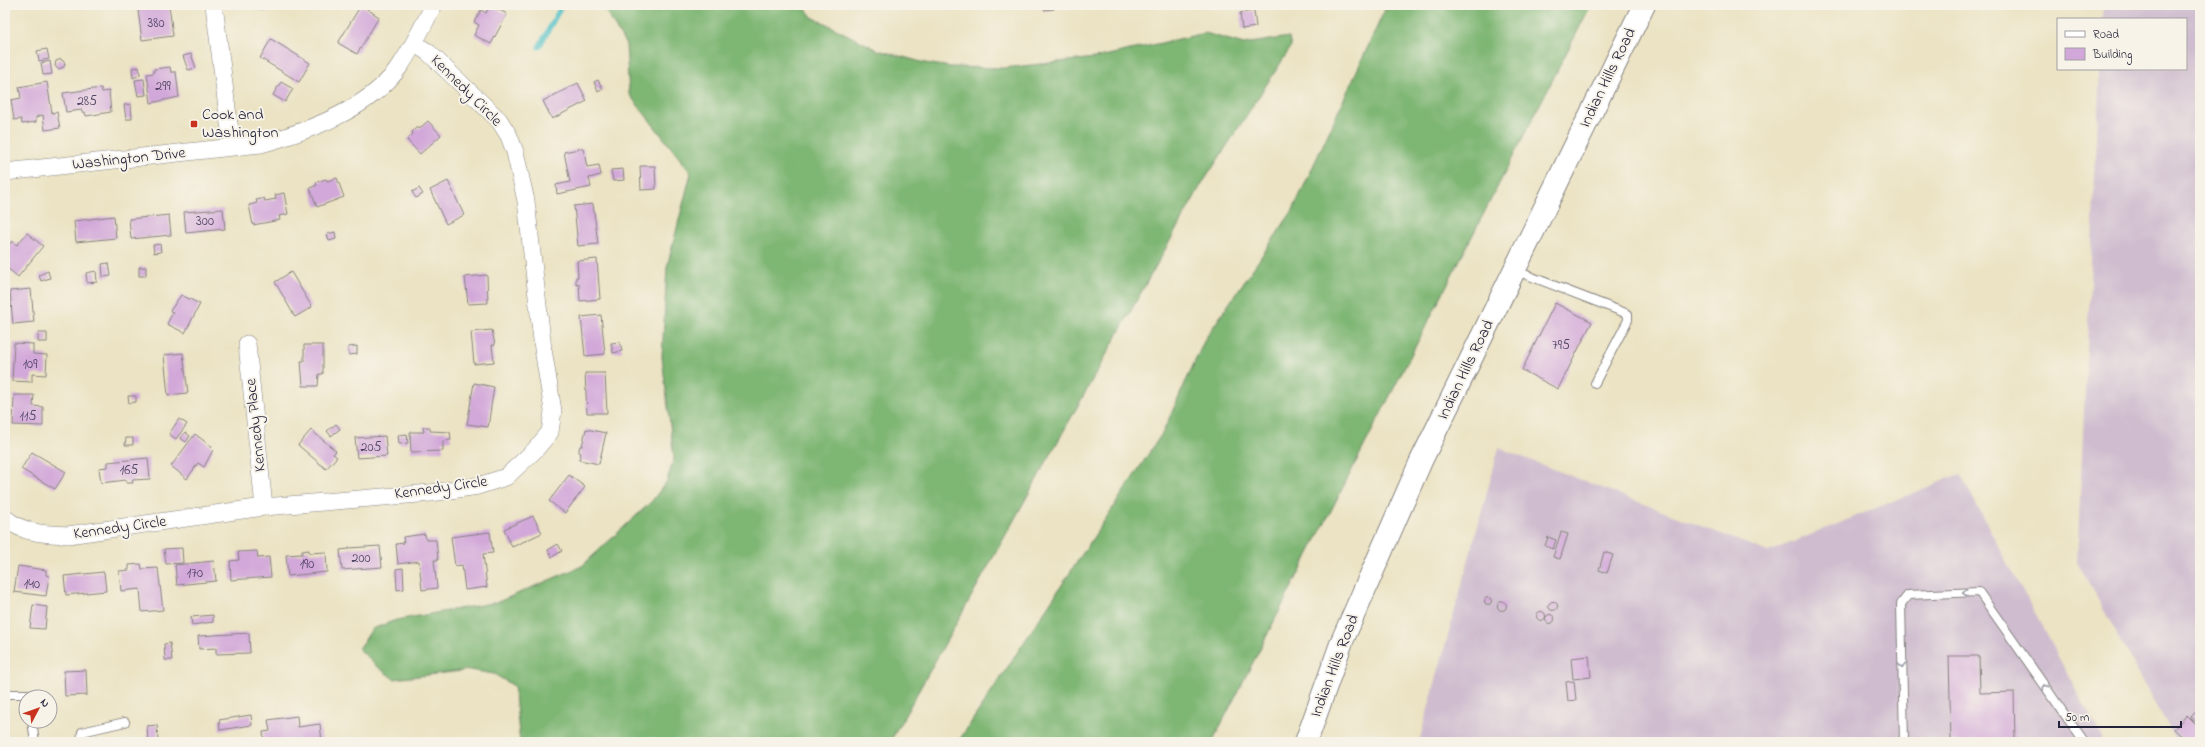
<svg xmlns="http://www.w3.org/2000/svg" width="2205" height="747" font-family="'Indie Flower',sans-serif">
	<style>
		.industrial { fill: #cfbdcf }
		.forest { fill: #7eb673; stroke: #506c57 }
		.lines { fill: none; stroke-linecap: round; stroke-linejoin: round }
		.stream { stroke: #54c2c8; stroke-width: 5 }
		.building { fill: #d2a7d9 }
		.lane-casing { stroke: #86827f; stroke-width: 10 }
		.street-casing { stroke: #86827f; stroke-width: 18 }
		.secondary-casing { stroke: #86827f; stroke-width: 24 }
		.lane { stroke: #fff; stroke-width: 8 }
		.street { stroke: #fff; stroke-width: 17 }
		.secondary { stroke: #fff; stroke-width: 22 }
		.oneway { stroke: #9c9ca7 }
		.poi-dot { fill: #c8321e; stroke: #f7f3e8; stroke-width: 1.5 }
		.labels { text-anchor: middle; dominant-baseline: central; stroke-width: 4; stroke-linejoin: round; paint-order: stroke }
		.number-label { font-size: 14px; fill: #4e4362 }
		.street-label { font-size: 16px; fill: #22223b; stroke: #f7f3e8 }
		.poi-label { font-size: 16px; fill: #22223b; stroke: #f7f3e8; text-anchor: start }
	</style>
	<rect width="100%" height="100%" fill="#f7f3e8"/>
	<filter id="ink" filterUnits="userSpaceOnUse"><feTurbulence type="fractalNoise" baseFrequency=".025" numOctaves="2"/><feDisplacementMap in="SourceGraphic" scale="8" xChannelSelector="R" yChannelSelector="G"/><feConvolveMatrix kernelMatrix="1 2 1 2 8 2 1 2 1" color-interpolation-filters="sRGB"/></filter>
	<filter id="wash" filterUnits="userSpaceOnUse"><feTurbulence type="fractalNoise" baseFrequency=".012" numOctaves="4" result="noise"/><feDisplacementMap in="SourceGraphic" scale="16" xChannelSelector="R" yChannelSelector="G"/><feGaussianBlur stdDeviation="0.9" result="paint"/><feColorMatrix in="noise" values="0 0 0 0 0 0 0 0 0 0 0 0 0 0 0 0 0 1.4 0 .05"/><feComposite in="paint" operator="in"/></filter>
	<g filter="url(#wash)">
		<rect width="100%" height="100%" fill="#ebe3c3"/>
		<path class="industrial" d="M2103,5h97v737h-23l-100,-180 23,-493h86v-50h-84z
			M1499,448l269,104 192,-78 144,268h-685z"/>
		<path class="forest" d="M602,5h201l9,12 66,33 47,13 26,4 53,1 91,-10 110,-25 39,11 45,-7 2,10 -91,140 -310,555h-370l-6,-56 -20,-12 -24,-4 -76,9 -19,-14 -16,-16 13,-20 24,-9 102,-18 84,-36 70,-65 15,-20 7,-23 -12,-101 5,-90 24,-94 -62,-79 -3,-49z
			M1387,5h204l-379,737h-254l205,-310 42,-93 88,-129z"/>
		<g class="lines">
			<path class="stream" d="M539,47l23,-42"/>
		</g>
		<g id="blocks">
			<path class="building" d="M169,5l4,31 -31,4 -4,-30z
				M258,5h20l1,3 -21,1z
				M361,5l18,12 -22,37 -19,-11z
				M490,5l17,9 -16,30 -17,-9 5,-10 -5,-3 7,-12 5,3z
				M1043,5h10l1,4 -10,1z
				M1254,11l2,16 -14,2 -2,-16z
				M271,39l39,24 -11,19 -39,-24z
				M47,49l2,10 -10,2 -2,-10z
				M191,54l5,14 -8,2 -5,-14z
				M61,59l4,4 -1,4 -6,2 -3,-3 1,-5z
				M50,61l2,13 -9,1 -2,-12z
				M139,67l1,8 -7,3 -1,-10z
				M170,67l1,5h5l3,25 -28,6 -4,-29 7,-1v-4z
				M144,79l2,16 -8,1 -3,-16z
				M598,80l5,9 -5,3 -4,-10z
				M47,82l5,31 5,-1 3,16 -15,2 -2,-15 -7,2v5l-14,2 -1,-5 -7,1 -3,-20 10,-2 -2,-11z
				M281,82l12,7 -8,13 -12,-7z
				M578,83l9,18 -35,18 -9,-18z
				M101,88l1,4 7,-1 2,21 -25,4 -1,-4 -3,1v-3l-16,2 -3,-19z
				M131,104l1,15h-6l-2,-14z
				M428,121l13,14 -21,19 -13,-14 6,-6 -1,-2 5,-5 2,2z
				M583,148l4,19 12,-2 2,10 -12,3 2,9 -34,7 -1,-9 14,-3 -6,-30z
				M640,166h15l1,23 -15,1z
				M623,169l1,11 -11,1 -2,-11z
				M337,178l7,19 -27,10 -7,-19 7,-3 -1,-3 10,-3 1,2z
				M448,181l16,34 -18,9 -16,-34z
				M419,188l4,6 -7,4 -4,-6z
				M284,193l4,21 -9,2 1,4 -27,5 -4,-20 8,-2 -1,-3 5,-1 3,-1 1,3 11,-2 -1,-4z
				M593,204l5,40 -20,2 -4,-40z
				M223,209l2,20 -39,4 -2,-21z
				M169,215l2,20 -40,4 -2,-20z
				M114,216l2,22 -40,4 -2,-21z
				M335,232l1,7 -7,2 -2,-7z
				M27,233l16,13 -25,31 -13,-11v-16l7,-9 5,4z
				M160,244l1,8 -7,1 -1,-8z
				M597,259l3,40 -20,2 -1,-17 -3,1v-8h2l-1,-16z
				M109,263l2,13 -8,1 -1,-13z
				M139,267h7v9h-7z
				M48,271l2,7 -9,3 -2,-6z
				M96,271l1,11 -10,1 -1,-10z
				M291,272l21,35 -17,10 -20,-35z
				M487,275l1,28 -20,1 -3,-27z
				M31,289l3,33 -21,2 -3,-33z
				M181,295l19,9 -15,29 -18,-9 6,-12 -3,-1z
				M1555,303l37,19 -34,67 -36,-19z
				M601,315l4,39 -20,2 -4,-39z
				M492,330l3,15h-3l2,17 -20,2 -3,-32z
				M38,333h9v9h-9z
				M620,342l2,9 -9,2 -2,-10z
				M14,343l19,1v10l14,1 -1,20 -14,-1v8l-20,-1z
				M304,345h19v29h-4l-1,12h-15l-2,-25h3z
				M357,346v8l-8,1 -1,-8z
				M183,353l5,40 -20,2 -4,-40z
				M585,373h20l2,40h-20z
				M474,383l20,4 -6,40 -21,-3z
				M14,395h20l-1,11 10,1v19l-30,-1z
				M128,396h8v6l-7,1z
				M179,419l8,5 -11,15 -7,-5z
				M336,424l4,5 -9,7 -4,-5z
				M423,427h7v4l20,1 1,8 -8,1v10l-32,1 -1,-20h14z
				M586,429l20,4 -7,31 -20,-4 2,-7 -2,-1v-2l1,-4h2z
				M311,430l25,21 -3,3 4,3 -11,12 -28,-24z
				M185,432l5,4 -4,6 -6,-4z
				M195,434l17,13 -1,1 2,2 -9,17 -6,-4 -11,16 -16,-13z
				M407,434l1,9 -9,1 -1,-9z
				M385,436l2,20 -30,2 -2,-20z
				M126,438h7v7h-8z
				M32,452l34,20 -11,17 -34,-20z
				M148,458l2,21 -18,1 1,3h-7v-3l-25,3 -2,-15 9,-1v-5z
				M569,475l16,12 -20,26 -16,-12z
				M533,516l9,17 -30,14 -8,-18z
				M490,532l3,21 -10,1 4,33 -22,3 -3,-25 -7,1 -4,-29z
				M1561,532l7,2 -8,25 -7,-2z
				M425,534l1,6h10l2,20h-4l3,28 -15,2 -3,-29 -21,3 -2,-20 8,-1 -1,-6z
				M1548,537l8,3 -3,9 -8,-3z
				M558,544l4,7 -10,6 -4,-7z
				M380,546l2,21 -40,3 -2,-20 9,-1v-1z
				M182,548l1,15 -17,1 -2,-15z
				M309,550v3l17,-1 1,20 -39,4 -2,-21 16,-1v-3z
				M257,551l1,7 11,-1 2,20 -40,3 -1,-19 9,-1 -1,-8z
				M1604,552l9,3 -6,18 -8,-3z
				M214,561l2,20 -39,4 -2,-20z
				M141,564l1,5 16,-1 5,42 -21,2 -2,-23 -19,2 -2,-20 10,-1v-5z
				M18,566l28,4v5l3,1 -3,20 -32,-4z
				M403,568l1,21 -7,1 -1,-21z
				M104,572l2,19 -40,4 -2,-19z
				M1484.5 601a3.5 3.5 0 1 1 7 0a3.5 3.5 0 1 1-7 0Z
				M1548.5 606a4.5 4.5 0 1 1 9 0a4.5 4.5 0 1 1-9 0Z
				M1497.5 606a4.5 4.5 0 1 1 9 0a4.5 4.5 0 1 1-9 0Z
				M33,605l14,2 -2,22 -15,-1z
				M1536.5 616a4.5 4.5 0 1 1 9 0a4.5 4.5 0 1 1-9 0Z
				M1545.5 619a4.5 4.5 0 1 1 9 0a4.5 4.5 0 1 1-9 0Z
				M213,615v7l-21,3 -1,-8z
				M249,633l1,20 -34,1v-6l-17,1 -1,-13z
				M170,643l2,17h-7l-1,-16z
				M1589,656l2,21 -18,2 -2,-21z
				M1949,656h30l1,37 34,-1 1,50h-64z
				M86,670l1,25 -22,1 -1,-25z
				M1574,681l2,19 -8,1 -2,-19z
				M2200,707v18l-9,-8z
				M251,715l1,10 -32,5 -1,-10z
				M2187,715l13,13v14h-12l-14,-13z
				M297,716l1,11 22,-3 2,18h-58l-1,-10 7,-1 -2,-11z
				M157,725l1,17h-10l-1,-16z"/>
		</g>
	</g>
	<g filter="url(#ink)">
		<use href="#blocks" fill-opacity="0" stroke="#86827f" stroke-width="1"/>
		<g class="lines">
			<g class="lane-casing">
				<path id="lane" d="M1514,270l114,44v6l-33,63
					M5,694h24v3
					M32,721l3,21
					M81,742l1,-10 43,-10
					M1904,742l-3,-138 7,-9 71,-3 105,150"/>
			</g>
			<g class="street-casing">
				<path id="street" d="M214,5l15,119 5,22
					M5,172l256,-28c48,-13 109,-35 139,-78 13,-19 23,-41 34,-61
					M247,344l17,163
					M5,518c19,16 39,16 63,17l196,-28 167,-14 47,-7 28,-9 29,-27 15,-18 3,-21 -10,-62 -17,-148 -11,-49 -6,-16 -10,-16 -70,-67 -15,-10"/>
			</g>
			<g class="secondary-casing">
				<path id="secondary" d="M1306,742l36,-101 79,-180 223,-456"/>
			</g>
			<use href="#lane" class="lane"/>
			<use href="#street" class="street"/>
			<use href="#secondary" class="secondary"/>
		</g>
		<defs><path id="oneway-chevron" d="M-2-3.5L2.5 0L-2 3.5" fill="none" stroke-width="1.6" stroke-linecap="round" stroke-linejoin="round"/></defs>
		<g class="oneway">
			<use href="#oneway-chevron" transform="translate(1965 593) rotate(178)"/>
			<use href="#oneway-chevron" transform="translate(1902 666) rotate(89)"/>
			<use href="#oneway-chevron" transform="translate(2045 687) rotate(-125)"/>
		</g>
	</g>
	<rect class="poi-dot" x="190" y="120" width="8" height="8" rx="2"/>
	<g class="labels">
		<g class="number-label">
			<text x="156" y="23">380</text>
			<text x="163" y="86">299</text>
			<text x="87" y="101">285</text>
			<text x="205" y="221">300</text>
			<text x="1561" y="345">795</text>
			<text x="30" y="364">109</text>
			<text x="28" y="416">115</text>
			<text x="371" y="447">205</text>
			<text x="129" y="470">165</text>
			<text x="361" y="558">200</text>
			<text x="307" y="564">190</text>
			<text x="195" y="573">170</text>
			<text x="32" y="584">140</text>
		</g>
		<g class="street-label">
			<text transform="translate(1608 78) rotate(-64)">Indian Hills Road</text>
			<text transform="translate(466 91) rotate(45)">Kennedy Circle</text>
			<text transform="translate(129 159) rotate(-6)">Washington Drive</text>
			<text transform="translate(1466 370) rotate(-64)">Indian Hills Road</text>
			<text transform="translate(256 425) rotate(-96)">Kennedy Place</text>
			<text transform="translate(441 488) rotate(-8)">Kennedy Circle</text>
			<text transform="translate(120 528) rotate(-8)">Kennedy Circle</text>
			<text transform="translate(1335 666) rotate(-69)">Indian Hills Road</text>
		</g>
		<g class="poi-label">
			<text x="202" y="115">Cook and<tspan x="202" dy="18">Washington</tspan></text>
		</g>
	</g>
	<rect width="2205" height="747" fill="none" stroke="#f7f3e8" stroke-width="20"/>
	<rect x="2057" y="18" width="130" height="52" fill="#f7f3e8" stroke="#a29fa3"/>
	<rect x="2065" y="31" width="20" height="6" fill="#ffffff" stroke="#a29fa3"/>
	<text x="2093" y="38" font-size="12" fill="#22223b">Road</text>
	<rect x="2065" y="48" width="20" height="12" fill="#d2a7d9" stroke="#a29fa3"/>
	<text x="2093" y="58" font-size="12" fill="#22223b">Building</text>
	<g transform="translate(38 709) rotate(49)"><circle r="19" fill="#f7f3e8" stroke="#a29fa3"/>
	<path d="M0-3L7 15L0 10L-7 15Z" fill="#c8321e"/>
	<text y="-6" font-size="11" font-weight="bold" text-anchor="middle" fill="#22223b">N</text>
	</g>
	<path d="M2059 721v6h122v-6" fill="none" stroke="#22223b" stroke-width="2"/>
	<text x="2065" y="721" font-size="12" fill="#22223b" stroke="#f7f3e8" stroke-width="3" paint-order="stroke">50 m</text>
</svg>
